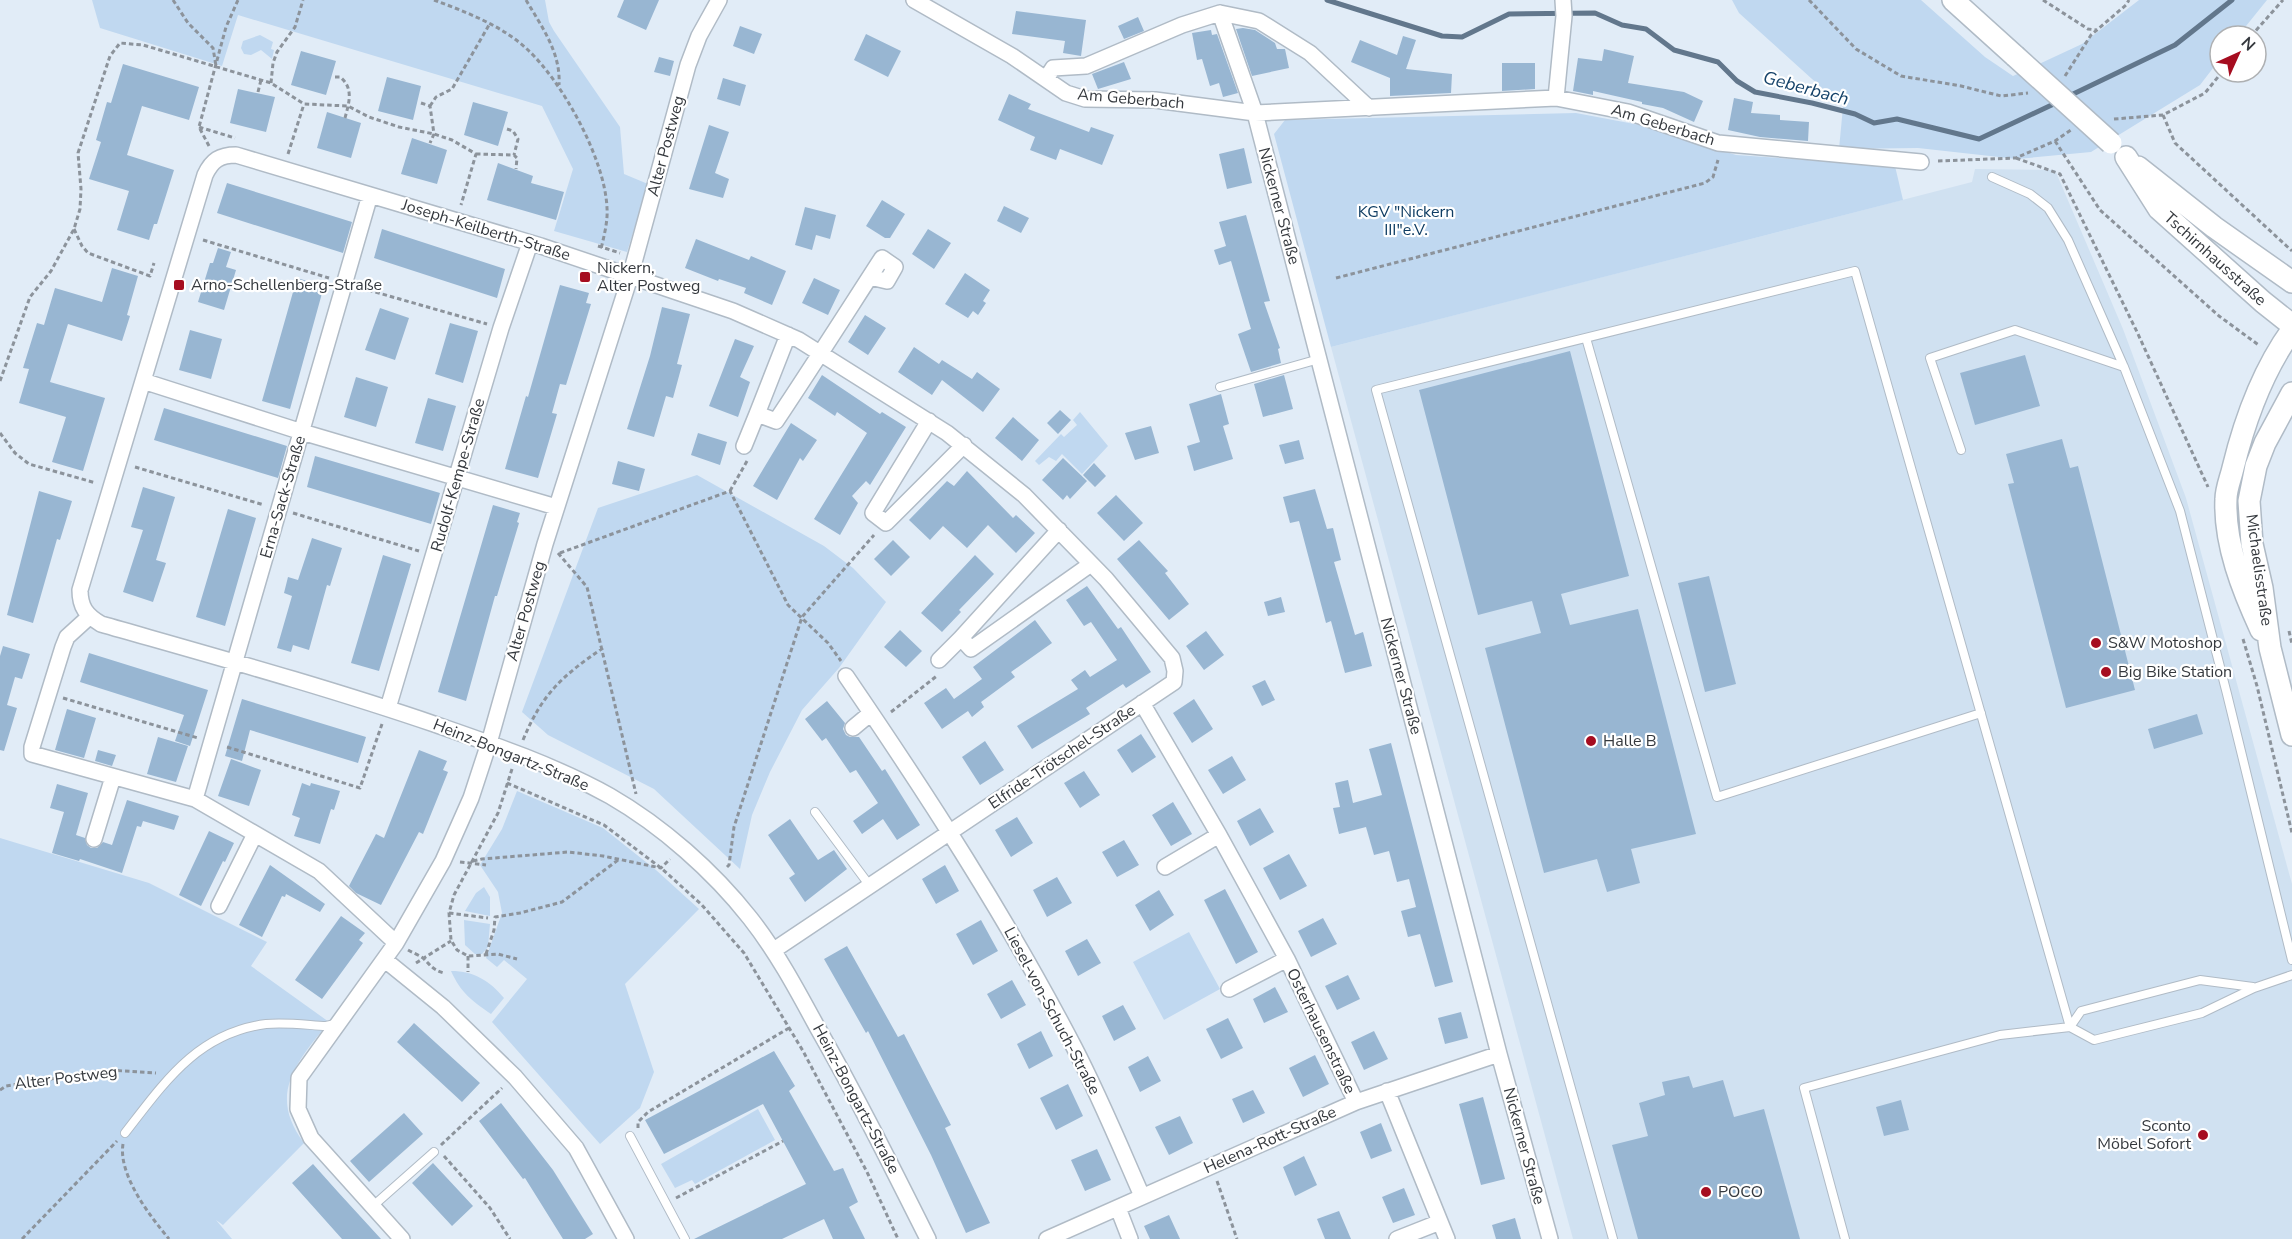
<svg xmlns="http://www.w3.org/2000/svg" width="2292" height="1239" font-family="'Nunito Sans',sans-serif">
	<style>
		.built { fill: #d0e1f1 }
		.green { fill: #c0d8f0 }
		.lines { fill: none; stroke-linecap: round; stroke-linejoin: round }
		.stream { stroke: #62778c; stroke-width: 5 }
		.building { fill: #98b6d2 }
		.lane-casing { stroke: #b0bbc6; stroke-width: 10 }
		.street-casing { stroke: #b0bbc6; stroke-width: 18 }
		.secondary-casing { stroke: #b0bbc6; stroke-width: 24 }
		.path { stroke: #8c939b; stroke-width: 3; stroke-dasharray: 4.5 3; stroke-linecap: butt }
		.lane { stroke: #fff; stroke-width: 8 }
		.street { stroke: #fff; stroke-width: 15 }
		.secondary { stroke: #fff; stroke-width: 21 }
		.secondary-bridge-casing { stroke: #b0bbc6; stroke-width: 24; stroke-linecap: butt }
		.secondary-bridge { stroke: #fff; stroke-width: 21 }
		.poi-dot { fill: #a60d20; stroke: #fff; stroke-width: 2 }
		.labels { text-anchor: middle; dominant-baseline: central; stroke-width: 4.5; stroke-linejoin: round; paint-order: stroke }
		.street-label { font-size: 16px; fill: #35393e; stroke: #fff }
		.park-label { font-size: 16px; fill: #0f3d63; stroke: #fff }
		.poi-label { font-size: 16px; fill: #35393e; stroke: #fff; text-anchor: start }
		.water-label { font-size: 18px; font-style: italic; fill: #154269; stroke: #fff }
	</style>
	<rect width="100%" height="100%" fill="#e1ecf7"/>
	<path class="built" d="M1975,169l80,1 68,159 63,169 106,386v355h-719l-242,-892 641,-165z"/>
	<path class="green" d="M92,0h453l4,22 5,9 66,96 4,47 24,10 -21,68 -73,-21 19,-62 -31,-63 -304,-91 -16,51 -122,-38z
		M1732,0h189l64,57 28,19 69,-32 57,-44h128l-29,36h-18v23l-20,26 -109,67 -74,7 -99,-11 -79,1 4,-42 -104,-94z
		M260,35l13,7 -2,7 3,1 -2,9 -11,-9 -10,5 -7,-1 -3,-6 2,-7z
		M1576,113l69,13 91,29 159,11 8,34 -572,147 -57,-213 11,-14z
		M1080,412l28,34 -26,28 -20,-20 -6,7 -7,-4 -10,8 -4,-4 26,-27 3,3 13,-12 -4,-5z
		M697,475l127,71 29,22 33,34 -47,66 -37,42 -32,62 -18,43 -12,54 -86,-80 -106,-54 -26,-23 76,-204z
		M517,791l86,37 53,42 43,39 -74,75 29,88 -14,36 -40,36 -108,-122 35,-43 -23,-19 -7,7 -11,-9 16,-45 -4,-21 -18,-27 22,-36z
		M0,838l149,45 118,59 -16,24 78,56c-32,40 -62,72 -25,121l-81,82 -7,-5 16,19h-232z
		M484,887l6,10v19l-25,-5 11,-18z
		M464,920l26,4 -2,23 -6,7h-7l-10,-9z
		M1189,932l31,57 -56,31 -31,-58z
		M451,971c23,0 39,10 53,27l-13,16c-20,-14 -30,-21 -40,-43z
		M758,1109l17,31 -80,44 -3,-4 -17,8 -14,-24z"/>
	<g class="lines">
		<path class="stream" d="M1327,0l115,36 20,1 47,-23 86,-1 27,12 24,4 28,21 44,12 19,19 18,11 57,11 43,11 19,9 23,-4 82,20 79,-37
			M2069,96l106,-51 57,-45"/>
	</g>
	<path class="building" d="M624,0h35l-13,30 -29,-13z
		M1016,11l70,9 -5,36 -18,-3 2,-12 -53,-7z
		M1138,17l6,14 -20,8 -6,-13z
		M740,26l22,8 -8,20 -21,-8z
		M1243,28l12,2 20,13 2,6h8l4,19 -37,8 -16,-47z
		M1211,30l1,5 5,-1 21,59 -15,4 -4,-14 -9,3 -8,-27 -5,1 -5,-27z
		M866,34l35,17 -13,26 -34,-17z
		M1403,36l13,4 -10,29 46,5 -1,19 -61,3v-18l-39,-16 9,-22 37,15z
		M1604,49l30,7 -6,27 56,9 19,9 -9,21 -31,-14 -21,-4v-2l-49,-11v4l-20,-4 5,-33 24,3z
		M301,51l35,10 -10,34 -35,-10z
		M659,57l15,4 -4,15 -16,-4z
		M1124,62l7,17 -33,10 -6,-15z
		M1502,63h33v26l-33,2z
		M123,64l76,23 -10,33 -47,-14 -15,49 47,15 -17,54h-3l-5,16 -32,-10 12,-39 -40,-12 12,-37 -5,-2 11,-38 4,1z
		M387,77l34,9 -8,34 -35,-9z
		M723,78l23,7 -6,21 -23,-7z
		M238,89l37,8 -9,35 -36,-9z
		M1009,94l22,10 -3,5 61,23 2,-5 23,8 -12,30 -42,-16 -4,11 -26,-10 5,-13 -37,-17z
		M1734,98l19,4 -2,11 29,2v5l29,2 -1,19 -48,-4 -32,-7z
		M473,102l35,10 -10,34 -34,-11z
		M327,112l34,11 -10,35 -34,-10z
		M709,125l20,7 -14,41 14,6 -6,19 -34,-9z
		M412,138l35,12 -10,34 -36,-10z
		M1244,148l8,35 -25,6 -8,-35z
		M498,163l35,13 -2,7 33,9 -8,28 -69,-20z
		M227,183l125,39 -9,31 -126,-40z
		M882,200l23,14 -15,24h-5l-19,-12z
		M1004,206l25,12 -8,15 -24,-12z
		M805,207l31,8 -6,24 -14,-4 -4,15 -17,-5z
		M1246,215l24,86 -6,1 16,46 -2,1 3,14 -30,9 -13,-38 13,-5 -20,-68 -12,4 -5,-15 12,-4 -7,-24z
		M382,229l123,40 -8,29 -123,-40z
		M928,229l23,14 -17,26 -22,-15z
		M696,239l53,21 2,-4 35,15 -14,34 -28,-12 2,-5 -27,-9 -1,2 -33,-13z
		M218,248l13,4 -5,15 10,3 -12,40 -26,-8 12,-39h3z
		M112,268l26,8 -11,39 3,1 -8,25 -54,-17 -18,58 55,16 -22,73 -31,-9 14,-45 -47,-14 10,-34 -6,-1 14,-45 7,2 11,-37 47,14z
		M965,273l25,17 -7,11 3,2 -8,12 -5,-4 -5,7 -23,-14z
		M297,278l27,8 -34,123 -28,-8z
		M814,278l26,12 -12,25 -26,-12z
		M560,285l29,8 -3,10 5,1 -25,81 -6,-1 -8,29 5,1 -19,64 -33,-9 21,-73 2,1z
		M662,307l28,7 -13,50 5,1 -9,33 -7,-2 -12,41 -27,-8 23,-73z
		M380,308l29,10 -14,42 -30,-10z
		M865,315l21,13 -18,27 -20,-13z
		M450,323l28,8 -15,52 -28,-9z
		M190,330l32,9 -11,40 -32,-9z
		M735,339l19,7 -14,31 10,5 -12,35 -29,-11z
		M914,347l25,17 3,-4 30,19 5,-7 23,17 -17,23 -41,-32 -10,15 -34,-23z
		M1570,351l59,225 -68,18 9,31 68,-16 58,225 -65,15 9,34 -33,9 -10,-33 -53,14 -59,-225 56,-15 -9,-32 -54,14 -59,-225z
		M2025,355l15,51 -65,19 -15,-52z
		M822,375l58,39 2,-2 24,15 -36,58 -4,-4 -14,15 6,7 -18,32 -26,-16 53,-86 -30,-21 -2,4 -27,-18z
		M1284,375l9,34 -30,8 -9,-33z
		M356,377l32,10 -12,40 -32,-10z
		M1221,394l8,30 -6,2 10,33 -39,12 -7,-25 13,-4 -11,-38z
		M428,398l28,8 -13,45 -28,-8z
		M164,408l123,38 -9,32 -124,-38z
		M1060,410l11,10 -13,14 -11,-11z
		M1013,417l26,23 -17,21 -27,-23z
		M791,423l26,17 -14,21 -3,-3 -23,42 -24,-14z
		M1151,426l8,27 -24,7 -10,-27z
		M698,433l29,9 -7,23 -29,-10z
		M2062,439l8,29 8,-2 57,224 -69,18 -58,-224 6,-1 -8,-29z
		M1299,440l5,19 -19,5 -6,-19z
		M315,456l125,37 -9,31 -124,-37z
		M1063,458l24,23 -17,18 -3,-4 -4,5 -21,-20z
		M618,461l27,8 -6,22 -27,-7z
		M1094,463l12,13 -11,11 -12,-12z
		M967,471l46,47 3,-3 19,18 -19,20 -28,-28 -21,23 -24,-22 -13,14 -21,-20 38,-39 7,5z
		M143,487l32,10 -19,63 10,3 -13,39 -30,-10 20,-62 -12,-3z
		M1315,489l12,40 6,-1 8,32 -7,2 21,73 8,-3 9,34 -27,7 -14,-52 -5,2 -27,-102 -9,2 -7,-26z
		M39,491l33,10 -12,39 -3,-1 -24,84 -26,-8z
		M1116,495l27,28 -19,18 -27,-28z
		M493,505l27,8 -3,9 2,1 -22,73h-2l-29,105 -28,-9z
		M228,509l28,9 -31,108 -29,-9z
		M312,538l30,10 -12,38 -3,-1 -18,65 -16,-5 -2,7 -14,-4 15,-52 -8,-3 4,-16 10,3z
		M893,540l17,17 -19,19 -17,-17z
		M1139,540l29,31 -3,2 24,31 -20,16 -52,-61z
		M383,555l28,9 -32,107 -28,-8z
		M975,555l19,19 -35,36 2,2 -19,20 -21,-19z
		M1709,576l27,108 -31,8 -27,-109z
		M1087,586l31,43 3,-2 30,45 -25,16 -3,-4 -37,24 4,6 -58,35 -15,-23 61,-37 -7,-9 14,-10 5,7 27,-17 -26,-38 -7,4 -18,-26z
		M1281,597l4,15 -17,4 -4,-14z
		M1035,620l17,23 -41,29 4,5 -34,25 3,5 -12,10 -4,-6 -26,18 -18,-26 22,-15 8,11 28,-20 -9,-12z
		M900,630l22,21 -16,16 -22,-20z
		M1206,631l18,24 -20,15 -18,-24z
		M3,646l27,8 -8,25 -7,-2 -8,28 10,3 -13,43 -4,-1v-94z
		M89,653l119,37 -18,56 -15,-5 9,-26 -104,-33z
		M1265,680l10,20 -13,6 -10,-20z
		M242,699l124,38 -8,26 -108,-33 -8,31 -17,-5z
		M1194,699l19,30 -21,14 -19,-30z
		M827,701l18,22 -2,6 3,6 4,2h9l23,34 3,-2 35,56 -23,15 -14,-21 -21,15 -9,-13 25,-18 -22,-33 -6,3 -24,-35 -4,3 -17,-22z
		M67,709l29,9 -12,40 -29,-8z
		M2197,714l6,20 -49,15 -6,-20z
		M1141,734l15,23 -24,16 -15,-23z
		M158,737l30,9 -12,36 -29,-8z
		M985,741l19,29 -24,15 -18,-28z
		M1391,743l62,239 -18,5 -15,-53 -12,3 -7,-26 15,-4 -7,-28 -12,3 -8,-31 -15,4 -8,-28 -27,7 -6,-26 7,-1 -5,-24 13,-3 5,23 29,-8 -13,-46z
		M98,750l18,5 -4,11 -17,-5z
		M419,750l28,11 -4,9 5,2 -25,62 -4,-2 -38,73 -25,-12 -7,-7 27,-52 8,4z
		M1232,756l14,24 -23,14 -15,-24z
		M231,759l30,11 -12,36 -31,-10z
		M1084,771l16,24 -20,13 -16,-25z
		M302,783l8,3 1,-3 29,8 -6,19 -3,-1 -11,35 -26,-8 6,-18 -8,-3z
		M57,784l31,9 -12,42 9,3 2,7 4,3h6l6,-6 9,3 15,-45 52,16 -5,14 -31,-9 -2,6 -4,-1 -15,47 -42,-14 -1,2 -27,-8 12,-41 -14,-4z
		M1173,802l19,32 -21,12 -19,-31z
		M1260,808l14,24 -24,14 -13,-25z
		M1017,817l16,26 -22,14 -16,-27z
		M790,819l28,41 16,-10 13,19 -42,33 -16,-24 6,-4 -27,-39z
		M209,831l25,12 -9,19 -2,-1 -22,45 -22,-11z
		M1124,840l15,25 -22,12 -15,-25z
		M1289,854l18,32 -27,14 -17,-32z
		M270,865l55,39 -5,8 -34,-18 -1,3 -3,-1 -20,41 -23,-12z
		M945,865l14,26 -23,13 -14,-25z
		M1057,877l15,26 -25,14 -14,-27z
		M1225,889l33,63 -22,12 -32,-64z
		M1159,890l15,25 -24,16 -15,-26z
		M341,916l24,17 -6,7 4,3 -41,56 -27,-19z
		M1323,918l14,26 -26,13 -13,-26z
		M981,920l17,31 -25,14 -17,-31z
		M1087,939l14,24 -23,13 -13,-25z
		M847,946l51,91 6,-3 47,91 -6,3 45,95 -24,10 -35,-78 -63,-124 -2,2 -42,-74z
		M1348,975l12,24 -23,11 -12,-24z
		M1012,980l14,25 -25,14 -14,-25z
		M1275,987l13,25 -24,11 -11,-24z
		M1123,1005l13,24 -22,12 -12,-25z
		M1461,1012l7,26 -23,6 -7,-26z
		M1228,1018l15,30 -22,11 -15,-30z
		M414,1023l66,60 -18,19 -65,-60z
		M1041,1031l12,25 -24,13 -12,-25z
		M1374,1031l14,28 -24,11 -13,-28z
		M774,1051l21,35 -6,5 45,80 9,-3 15,34 -9,5 16,32h-32l-9,-20 -42,20h-88l112,-55 -43,-80 -99,50 -19,-34z
		M1315,1055l14,29 -26,13 -14,-29z
		M1148,1056l13,25 -21,11 -12,-25z
		M1689,1076l4,12 30,-8 11,37 30,-8 36,130h-162l-26,-94 36,-9 -9,-33 26,-8 -3,-13z
		M1068,1084l15,32 -27,14 -16,-32z
		M1253,1090l12,23 -22,10 -11,-24z
		M1483,1097l22,82 -24,6 -22,-81z
		M1901,1100l8,30 -25,6 -8,-29z
		M501,1103l52,67 40,64 -8,5h-22l-38,-61 -2,1 -44,-58z
		M404,1113l19,21 -54,48 -19,-21z
		M1180,1116l13,27 -24,12 -14,-28z
		M1381,1123l11,28 -21,8 -11,-27z
		M1097,1149l14,31 -26,11 -14,-31z
		M1304,1156l13,29 -22,11 -12,-29z
		M433,1163l40,43 -21,20 -40,-43z
		M313,1164l25,28 43,47h-39l-50,-56z
		M1404,1188l11,27 -22,8 -11,-26z
		M1339,1211l12,28h-26l-8,-20z
		M1169,1215l11,24h-30l-6,-13z
		M1515,1218l6,21h-25l-4,-14z"/>
	<g class="lines">
		<g class="lane-casing">
			<path id="lane" d="M1992,177l38,17 18,14 20,32 56,127 56,144 47,183 65,266
				M1586,338l131,459 264,-84
				M1220,387l99,-28
				M1961,450l-31,-92 85,-28 109,37
				M815,812l55,74
				M2070,1027l11,-16 119,-31 53,7
				M125,1133c39,-50 72,-100 141,-109 19,-2 41,1 60,2l9,-2
				M630,1136l55,103
				M373,1206l61,-54
				M1613,1239l-237,-849 479,-119 215,756
				M1845,1239l-41,-151 196,-53 70,-8 24,13 108,-27 52,-25 38,-13"/>
		</g>
		<g class="street-casing">
			<path id="street" d="M914,0l98,56 54,37 19,6 70,1 100,13 301,-15 72,14 90,31 203,19
				M1220,13l35,100 244,941 51,185
				M1046,79l7,-11 33,-2 96,-41 38,-12 39,8 51,32 59,55
				M1556,98l8,-82 -1,-16
				M788,335l-31,79 19,7c36,-54 71,-109 106,-163l13,9 -8,14 -17,-4
				M143,381l159,51 254,75
				M929,421l-56,92 13,10 78,-78
				M744,446l13,-32
				M1059,530l-98,108 10,11 120,-85
				M89,617l-22,20 -4,10 -31,100v7l163,45 124,72 77,72
				M939,660l22,-22
				M846,676c82,120 161,242 228,371 25,48 46,99 68,149
				M1142,703l77,132 68,124 69,143
				M388,708l113,-380 29,-85
				M853,728l18,-15
				M195,799l175,-604
				M94,839l19,-62
				M1165,867l54,-32
				M219,906l36,-72
				M774,950l400,-268 1,-11 -3,-13 -66,-79 -82,-84 -77,-62 -148,-93 -66,-29 -192,-65 -305,-91c-16,0 -24,5 -31,20l-125,415c0,17 6,25 21,34 112,32 225,63 336,101 58,20 119,41 173,71 52,30 103,75 140,122 26,33 46,70 66,107 40,70 76,142 112,214
				M385,960l58,47 72,70 61,71 50,91
				M1229,989l58,-30
				M1387,1091l60,148
				M1118,1208l12,31
				M402,1239l-91,-101 -13,-29 1,-31 97,-135 47,-82 28,-63 18,-55 56,-199 85,-267 58,-212 11,-29 20,-36
				M1047,1239l309,-137 143,-48
				M1397,1239l43,-17"/>
		</g>
		<g class="secondary-casing">
			<path id="secondary" d="M1953,0l62,56
				M2126,157l33,52 104,93 29,23
				M2138,167l76,60 78,55
				M2292,393l-27,50 -9,23 -7,35 3,43 10,44 8,60 22,87
				M2261,630c-18,-39 -37,-86 -35,-131 0,-10 5,-22 7,-31 12,-49 30,-98 59,-138"/>
		</g>
		<path class="path" d="M173,0l15,23 25,25 3,18
			M434,0c32,12 69,26 94,50 35,33 77,109 79,158 1,13 -3,28 -6,41
			M526,0c16,27 35,53 33,85
			M1809,0l47,49 45,27 60,10 40,10 27,-3
			M2043,0l45,29 9,1
			M2251,36l32,-36
			M2065,76l26,-41 35,-30 3,-5
			M335,77h5c14,11 9,26 5,41
			M271,83l2,-20 4,-11 18,-25 8,-27
			M258,92l3,-12
			M421,103l9,3 4,28 -4,9
			M430,106l6,-9 16,-8 37,-64
			M2163,115l12,28 117,108
			M2114,119l49,-4 42,-22 17,-21
			M199,127l36,11
			M507,129l6,2 5,8 -4,16
			M2055,141l45,69 119,106 41,30
			M209,146l-10,-19 27,-100 12,-27
			M288,154l16,-50
			M476,154l38,1 3,3 -1,11
			M2016,158l44,16 78,160 70,153
			M1938,161l78,-3 39,-17 16,-11
			M74,229l8,17 6,7 62,23 4,-13
			M203,240l126,38
			M598,246l22,7
			M1336,278l369,-95 8,-6 5,-17
			M361,288l126,36
			M0,381l30,-84 21,-26 23,-42 6,-20 1,-20 -3,-36 32,-97 10,-13 23,2 128,38 33,21 44,2 21,11 30,10 35,7 18,6 24,14 -15,51
			M0,433l15,20 14,11 67,19
			M135,467l129,38
			M730,491l17,-30
			M293,513l126,38
			M558,553l29,34 49,207
			M560,553l170,-62 58,114 40,38 13,18
			M2289,631l3,13
			M2243,639l14,47 35,147
			M63,698l135,40
			M891,712l47,-37
			M523,740c19,-46 39,-64 80,-92
			M227,747l133,41 22,-64
			M512,769l-14,44 -44,82 -5,18 2,27 6,10 11,6 30,-2 19,5
			M507,783l97,42 57,43 40,36 43,49 59,98 64,121 31,67
			M473,861l9,-2 86,-7 35,4 58,12 9,-9
			M460,862l26,3
			M727,867l2,-2 5,-38 68,-210 72,-82
			M449,913l39,5
			M408,950c5,3 11,5 15,8 8,8 10,12 21,15
			M486,954l8,-24 1,-13 25,-4 42,-11 56,-42
			M468,956v16
			M416,963l35,-22
			M0,1090l6,-4 102,-16 48,3
			M638,1128v-6l10,-10 141,-84
			M123,1144c-5,31 27,72 46,95
			M441,1145l61,-57
			M444,1156l46,52 20,31
			M1217,1181l20,58
			M676,1198l107,-57
			M22,1239l95,-98"/>
		<use href="#lane" class="lane"/>
		<use href="#street" class="street"/>
		<use href="#secondary" class="secondary"/>
		<g class="secondary-bridge-casing">
			<path id="secondary-bridge" d="M2015,56l96,87"/>
		</g>
		<use href="#secondary-bridge" class="secondary-bridge"/>
	</g>
	<g class="poi-dot">
		<rect x="579" y="271" width="12" height="12" rx="3"/>
		<rect x="173" y="279" width="12" height="12" rx="3"/>
		<circle cx="2096" cy="643" r="6"/>
		<circle cx="2106" cy="672" r="6"/>
		<circle cx="1591" cy="741" r="6"/>
		<circle cx="2203" cy="1135" r="6"/>
		<circle cx="1706" cy="1192" r="6"/>
	</g>
	<g class="labels">
		<g class="street-label">
			<text transform="translate(1131 99) rotate(5)">Am Geberbach</text>
			<text transform="translate(1663 125) rotate(17)">Am Geberbach</text>
			<text transform="translate(666 146) rotate(-75)">Alter Postweg</text>
			<text transform="translate(1279 206) rotate(75)">Nickerner Straße</text>
			<text transform="translate(486 230) rotate(17)">Joseph-Keilberth-Straße</text>
			<text transform="translate(2215 259) rotate(42)">Tschirnhausstraße</text>
			<text transform="translate(458 475) rotate(-74)">Rudolf-Kempe-Straße</text>
			<text transform="translate(283 497) rotate(-74)">Erna-Sack-Straße</text>
			<text transform="translate(2259 570) rotate(82)">Michaelisstraße</text>
			<text transform="translate(526 611) rotate(-74)">Alter Postweg</text>
			<text transform="translate(1401 676) rotate(75)">Nickerner Straße</text>
			<text transform="translate(511 755) rotate(22)">Heinz-Bongartz-Straße</text>
			<text transform="translate(1062 757) rotate(-34)">Elfride-Trötschel-Straße</text>
			<text transform="translate(1052 1011) rotate(62)">Liesel-von-Schuch-Straße</text>
			<text transform="translate(1321 1031) rotate(64)">Osterhausenstraße</text>
			<text transform="translate(66 1078) rotate(-7)">Alter Postweg</text>
			<text transform="translate(856 1099) rotate(62)">Heinz-Bongartz-Straße</text>
			<text transform="translate(1270 1140) rotate(-24)">Helena-Rott-Straße</text>
			<text transform="translate(1524 1146) rotate(75)">Nickerner Straße</text>
		</g>
		<g class="park-label">
			<text x="1406" y="212">KGV "Nickern<tspan x="1406" dy="18">III"e.V.</tspan></text>
		</g>
		<g class="poi-label">
			<text x="597" y="268">Nickern,<tspan x="597" dy="18">Alter Postweg</tspan></text>
			<text x="191" y="285">Arno-Schellenberg-Straße</text>
			<text x="2108" y="643">S&amp;W Motoshop</text>
			<text x="2118" y="672">Big Bike Station</text>
			<text x="1603" y="741">Halle B</text>
			<text x="2191" y="1126" text-anchor="end">Sconto<tspan x="2191" dy="18">Möbel Sofort</tspan></text>
			<text x="1718" y="1192">POCO</text>
		</g>
		<g class="water-label">
			<text transform="translate(1806 88) rotate(15)">Geberbach</text>
		</g>
	</g>
	<g transform="translate(2238 54) rotate(45)"><circle r="28" fill="#ffffff" stroke="#aeb0b2" stroke-width="1.5"/>
	<path d="M0-4.5L10 22L0 15L-10 22Z" fill="#a60d20"/>
	<text y="-9" font-size="16" font-weight="bold" text-anchor="middle" fill="#35393e">N</text>
	</g>
</svg>
